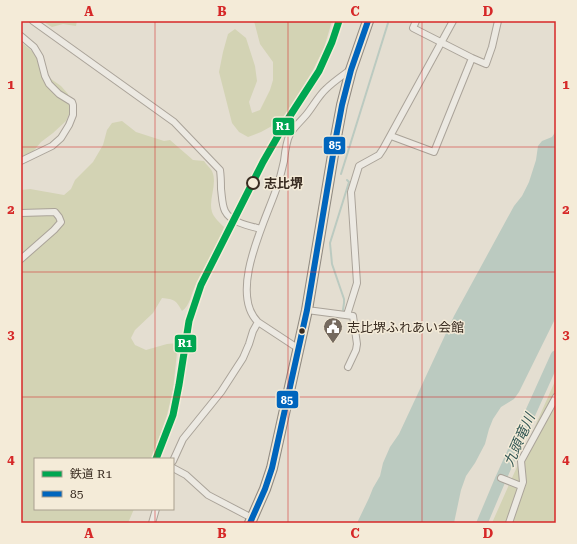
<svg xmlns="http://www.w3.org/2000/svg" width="577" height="544" font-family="'Roboto Serif','Noto Sans JP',serif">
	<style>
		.green { fill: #d3d3b4 }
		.water { fill: #bbcac0 }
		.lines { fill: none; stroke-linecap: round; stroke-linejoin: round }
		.stream { stroke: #bbcac0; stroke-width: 2 }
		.river { stroke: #bbcac0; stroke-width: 11 }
		.minor-casing { stroke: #aaa399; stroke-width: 8 }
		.trunk-casing { stroke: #8f8980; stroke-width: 12 }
		.minor { stroke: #ece9e2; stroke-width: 6 }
		.trunk { stroke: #ded7cb; stroke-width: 10 }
		.bus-1-casing { stroke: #f4ebd8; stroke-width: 9 }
		.bus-1 { stroke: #0065bd; stroke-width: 6 }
		.rail-1-casing { stroke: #f4ebd8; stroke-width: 10 }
		.rail-1 { stroke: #00a651; stroke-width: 7 }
		.grid { fill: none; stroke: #d62828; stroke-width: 1; stroke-opacity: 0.55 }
		.stop-dot { fill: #f4ebd8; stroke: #392c21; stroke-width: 2 }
		.bus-dot { fill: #392c21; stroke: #f4ebd8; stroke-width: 1.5 }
		.labels { text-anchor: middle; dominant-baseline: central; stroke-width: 3; stroke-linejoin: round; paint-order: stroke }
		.stop-label { font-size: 13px; font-weight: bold; fill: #392c21; stroke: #f4ebd8; text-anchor: start }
		.poi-label { font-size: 13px; fill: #392c21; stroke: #f4ebd8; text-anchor: start }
		.water-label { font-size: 14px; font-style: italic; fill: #325754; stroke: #f4ebd8 }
		.line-badge { stroke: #f4ebd8; stroke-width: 1.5 }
		.badge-label { font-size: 11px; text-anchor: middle; font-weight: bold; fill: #fff }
		.neatline { fill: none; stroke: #d62828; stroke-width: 1.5 }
		.grid-label { font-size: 13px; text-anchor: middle; font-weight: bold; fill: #d62828 }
	</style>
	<rect width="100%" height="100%" fill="#e4ded1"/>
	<path class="green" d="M42,21h35l-1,5 -13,-2 -11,3z
		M254,21h78l-8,27 -11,22 -17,28 -15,23 -20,11 -13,5 -9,-5 -7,-9 -13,-51 4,-20 5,-18 7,-5 11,9 9,28 2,15 -8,21 3,11 8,-3 10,-20 3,-10v-18l-13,-18z
		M21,42l12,10 18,27 10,7 7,8 2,12v6l-4,9 -13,12 -12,9 -10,12 -10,4z
		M122,121l14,11 28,9 6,-1 23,20 11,1c2,3 6,7 8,10 6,13 -4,28 0,41 2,6 8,11 12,15 -7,21 -20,39 -29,59 -4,8 -5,20 -13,25 -6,-11 -8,-12 -20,-13l-9,15 -18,17 -4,8 4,7 11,5 21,-6 11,-1 -5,47 -6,25 -15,44h-117v50h99l-6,14h-107v-333l9,-1 34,6 7,-6 4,-9 18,-18 10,-17 4,-15 5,-7z
		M556,379v144h-64z"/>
	<path class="water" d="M556,131v186l-37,75 -5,7 -13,8 -8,12 -4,10 -4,15 -10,19 -9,13 -5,14 -7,33h-97l12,-25 4,-10 7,-12 3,-13 7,-16 9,-13 55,-118 60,-110 8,-10 7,-14 7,-22 2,-14 4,-5 10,-4z"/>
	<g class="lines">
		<path class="stream" d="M341,174l47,-151
			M343,310l1,-7v-4l-12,-35 -2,-21 19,-61 -2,-2"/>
		<path class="river" d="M482,523l19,-45 55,-122"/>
		<g class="minor-casing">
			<path id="minor" d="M33,21l141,101 46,48c1,7 1,13 1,19 1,7 1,16 4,22 6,12 25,15 36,18
				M416,21l-3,7 59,30 14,6 6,-17 6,-26
				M21,36l13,11 6,10 5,19 4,8 10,10 13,8 1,3v10l-4,10 -8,13 -9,8 -31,15
				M391,136l43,16 38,-94
				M21,213l34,-1 4,5 2,5 -7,8 -33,29
				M307,310l46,6 4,28 -1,6 -8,17
				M347,315l10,-32 -6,-91 8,-26 20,-11 4,-6 70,-128
				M258,322l41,27
				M173,461l10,-22 38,-47 22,-34 6,-14 4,-13 5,-9c-30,-30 8,-102 19,-135 3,-8 5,-18 7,-26 1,-9 2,-19 6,-27 4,-7 11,-13 16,-19 6,-7 13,-20 20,-26 7,-7 16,-13 24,-19
				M173,468l13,7 22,20 44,23
				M501,478l20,8
				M152,523l4,-14
				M509,523l14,-41 -2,-21 35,-64"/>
		</g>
		<g class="trunk-casing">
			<path id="trunk" d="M250,523l15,-34 7,-21 35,-158 29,-173 6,-32 9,-35 17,-49"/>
		</g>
		<use href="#minor" class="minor"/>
		<use href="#trunk" class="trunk"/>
		<g class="bus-1-casing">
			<path id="bus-1" d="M250,523l15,-34 7,-21 35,-158 29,-173 6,-32 9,-35 17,-49"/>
		</g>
		<use href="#bus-1" class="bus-1"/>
		<g class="rail-1-casing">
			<path id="rail-1" d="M156,459l17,-44 6,-30 10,-64 12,-36 62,-123 23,-40 33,-51 13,-29 7,-21"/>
		</g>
		<use href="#rail-1" class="rail-1"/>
	</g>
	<path class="grid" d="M155,21v438M288,21v502M422,21v502M21,147h535M21,272h535M21,397h535M155,509v14"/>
	<defs>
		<g id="civic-pin" transform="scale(1)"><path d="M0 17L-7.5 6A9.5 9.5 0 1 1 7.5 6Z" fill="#756a5f" stroke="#f4ebd8"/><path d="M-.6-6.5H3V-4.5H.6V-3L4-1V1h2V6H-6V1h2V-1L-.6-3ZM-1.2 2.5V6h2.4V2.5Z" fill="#fff"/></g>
	</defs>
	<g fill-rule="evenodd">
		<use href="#civic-pin" x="333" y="327"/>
	</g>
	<circle class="stop-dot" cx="253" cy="183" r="6"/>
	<circle class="bus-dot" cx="302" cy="331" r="3.5"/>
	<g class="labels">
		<g class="stop-label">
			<text x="264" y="183">志比堺</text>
		</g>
		<g class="poi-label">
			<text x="347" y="327">志比堺ふれあい会館</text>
		</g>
		<g class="water-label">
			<text transform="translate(519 440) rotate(-66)">九頭竜川</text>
		</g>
	</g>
	<g class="line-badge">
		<rect x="272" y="117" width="23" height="19" rx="4" fill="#00a651"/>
		<rect x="323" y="136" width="23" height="19" rx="4" fill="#0065bd"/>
		<rect x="174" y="334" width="23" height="19" rx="4" fill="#00a651"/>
		<rect x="276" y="390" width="23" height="19" rx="4" fill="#0065bd"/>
	</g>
	<g class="badge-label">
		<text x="283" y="130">R1</text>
		<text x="335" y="149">85</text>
		<text x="185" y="347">R1</text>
		<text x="287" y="404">85</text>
	</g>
	<rect width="577" height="544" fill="none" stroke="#f4ebd8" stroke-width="44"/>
	<rect x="34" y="458" width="140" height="52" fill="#f4ebd8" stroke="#a99f8f"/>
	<rect x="42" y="471" width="20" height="6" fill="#00a651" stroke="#a99f8f"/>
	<text x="70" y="478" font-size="12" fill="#392c21">鉄道 R1</text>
	<rect x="42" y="491" width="20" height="6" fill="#0065bd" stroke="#a99f8f"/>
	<text x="70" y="498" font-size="12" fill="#392c21">85</text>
	<rect x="22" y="22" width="533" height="500" class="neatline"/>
	<g class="grid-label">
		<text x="89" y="16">A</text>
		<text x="222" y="16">B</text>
		<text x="355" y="16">C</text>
		<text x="488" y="16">D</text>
		<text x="11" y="89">1</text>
		<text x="566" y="89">1</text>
		<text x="11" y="214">2</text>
		<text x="566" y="214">2</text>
		<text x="11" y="339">3</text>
		<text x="566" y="339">3</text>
		<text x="11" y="464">4</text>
		<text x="566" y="464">4</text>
		<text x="89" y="538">A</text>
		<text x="222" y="538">B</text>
		<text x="355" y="538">C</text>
		<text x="488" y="538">D</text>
	</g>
</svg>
